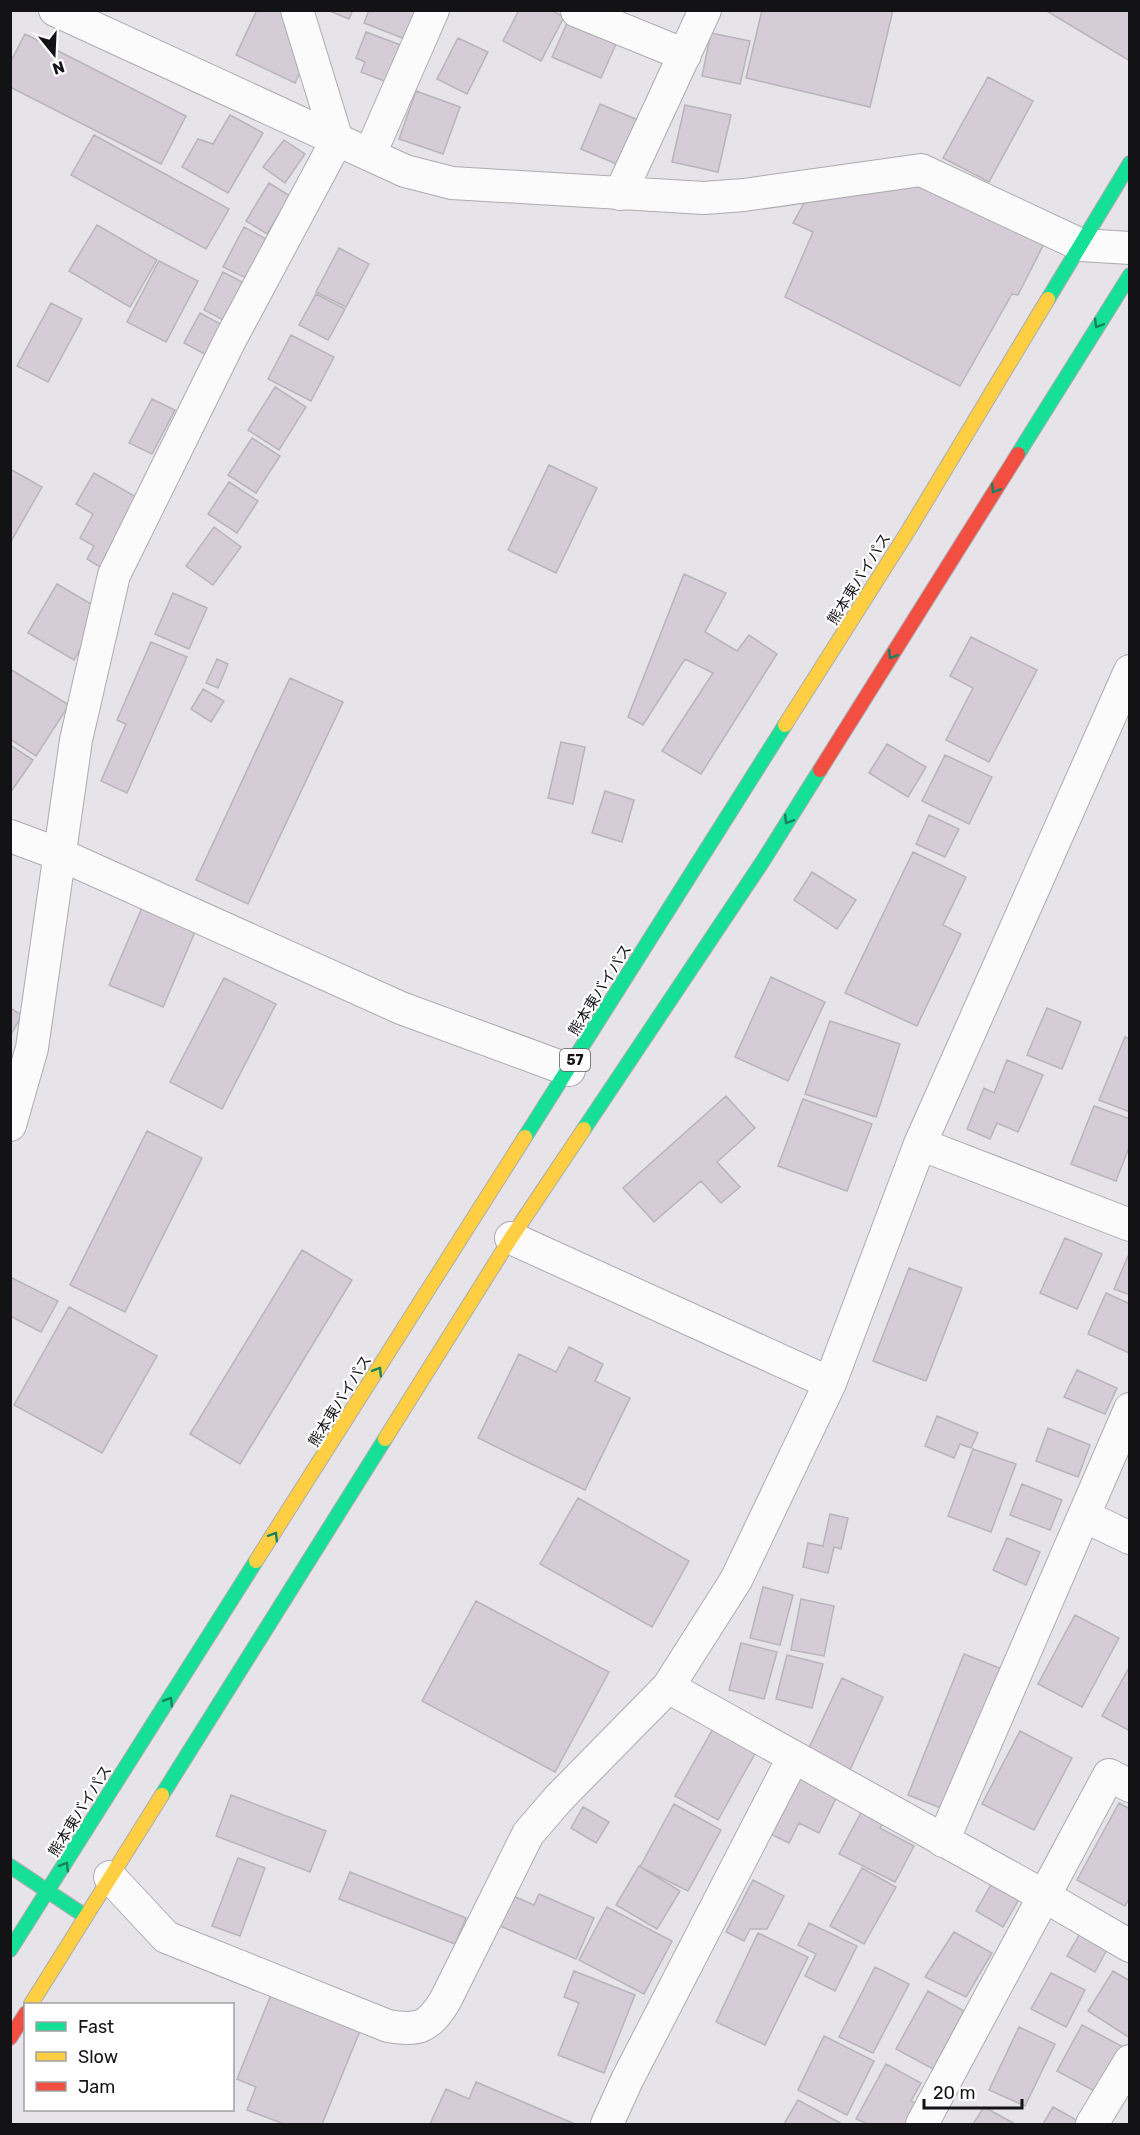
<svg xmlns="http://www.w3.org/2000/svg" width="1140" height="2135" font-family="Rubik,'Noto Sans JP',sans-serif">
	<style>
		.building { fill: #d6ccd8; stroke: #b7b5b9; stroke-width: 1.5 }
		.lines { fill: none; stroke-linecap: round; stroke-linejoin: round }
		.street-casing { stroke: #acabaf; stroke-width: 34 }
		.fast-casing { stroke: #acabaf; stroke-width: 16 }
		.slow-casing { stroke: #acabaf; stroke-width: 16 }
		.jam-casing { stroke: #acabaf; stroke-width: 16 }
		.street { stroke: #fbfbfc; stroke-width: 32 }
		.fast { stroke: #16e098; stroke-width: 14 }
		.slow { stroke: #ffcf43; stroke-width: 14 }
		.jam { stroke: #f24e42; stroke-width: 14 }
		.oneway { stroke: #15835d }
		.labels { text-anchor: middle; dominant-baseline: central; stroke-width: 4.5; stroke-linejoin: round; paint-order: stroke }
		.shield { fill: #fff; stroke: #5a595b; stroke-width: 1.5 }
		.shield-label { font-size: 14px; font-weight: bold; fill: #131215 }
		.street-label { font-size: 15px; fill: #131215; stroke: #fff }
	</style>
	<rect width="100%" height="100%" fill="#e6e4e9"/>
	<path class="building" d="M257,10h34l17,46 -13,27 -59,-28z
		M327,10h26l-4,9z
		M369,10h47l-11,29 -41,-16z
		M519,10h32l13,7 -23,44 -38,-20z
		M762,10h131l-23,97 -124,-29z
		M1045,10h85v51z
		M567,23l49,21 -15,34 -49,-21z
		M366,32l40,15 -14,37 -31,-12 4,-10 -9,-4z
		M711,33l39,8 -10,43 -38,-8z
		M25,34l161,82 -25,48 -151,-77v-24z
		M458,38l30,14 -21,42 -30,-15z
		M988,77l45,24 -44,81 -46,-24z
		M416,91l44,16 -17,47 -44,-15z
		M600,104l38,16 -19,45 -38,-16z
		M685,105l46,10 -13,57 -46,-10z
		M230,115l33,18 -35,60 -46,-26 16,-28 15,5z
		M94,135l135,74 -23,40 -135,-74z
		M284,140l21,14 -20,29 -22,-16z
		M948,168l108,52 -38,75 -6,-1 -52,92 -175,-89 28,-65 -20,-9 15,-27z
		M269,183l21,13 -23,38 -21,-13z
		M97,225l60,35 -27,47 -61,-36z
		M244,227l24,13 -22,38 -23,-11z
		M339,248l30,16 -23,43 -30,-15z
		M159,261l39,20 -32,61 -39,-20z
		M223,272l23,12 -19,38 -23,-12z
		M316,294l29,15 -17,31 -29,-15z
		M51,303l31,16 -34,63 -31,-16z
		M200,313l28,15 -16,30 -28,-15z
		M291,335l43,22 -23,44 -43,-22z
		M275,387l31,20 -27,43 -31,-20z
		M152,399l23,11 -23,44 -23,-11z
		M252,438l28,18 -24,37 -28,-18z
		M549,465l48,23 -41,85 -48,-23z
		M10,469l32,18 -32,56z
		M94,473l51,29 -40,68 -18,-11 7,-13 -14,-8 13,-24 -17,-10z
		M229,482l29,19 -21,32 -29,-19z
		M214,527l27,20 -28,38 -27,-19z
		M684,574l42,19 -21,39 32,19 12,-16 28,19 -76,120 -39,-23 51,-78 -28,-14 -42,66 -15,-8z
		M57,584l46,27 -29,49 -46,-27z
		M173,593l34,15 -18,41 -34,-15z
		M971,637l66,33 -48,92 -43,-22 27,-52 -23,-12z
		M151,642l36,15 -60,136 -26,-12 25,-57 -9,-4z
		M217,659l11,5 -10,24 -12,-5z
		M10,669l59,36 -33,51 -26,-17z
		M290,678l53,24 -95,202 -52,-24z
		M203,689l21,12 -13,21 -20,-13z
		M561,742l24,5 -12,57 -25,-6z
		M887,744l39,23 -18,30 -39,-24z
		M10,745l23,15 -23,33z
		M945,755l47,22 -23,47 -47,-23z
		M605,791l29,9 -12,42 -30,-9z
		M929,815l30,14 -14,28 -29,-13z
		M913,852l53,25 -23,48 18,9 -44,92 -72,-33z
		M812,872l44,28 -19,29 -43,-29z
		M147,896l54,22 -38,89 -54,-22z
		M771,977l54,25 -37,79 -53,-24z
		M224,978l52,26 -54,105 -52,-27z
		M10,1008l12,7 -12,21z
		M1047,1008l34,14 -19,47 -35,-14z
		M830,1021l70,23 -24,73 -71,-23z
		M1125,1037l5,2v73l-31,-12z
		M1007,1060l36,15 -25,57 -21,-9 -7,16 -23,-10 17,-41 10,5z
		M726,1096l29,32 -38,34 23,25 -19,16 -20,-22 -47,41 -31,-34z
		M803,1099l69,25 -25,67 -69,-25z
		M1094,1106l36,13v26l-14,36 -45,-17z
		M147,1131l55,27 -77,154 -55,-27z
		M1065,1238l37,16 -25,55 -37,-16z
		M302,1250l50,30 -112,184 -50,-30z
		M1128,1256l2,1v38l-16,-6z
		M909,1268l53,20 -36,93 -53,-20z
		M10,1277l48,24 -17,31 -31,-16z
		M1106,1293l24,11 -1,49 -41,-19z
		M69,1307l88,49 -55,97 -88,-48z
		M569,1347l34,17 -8,17 35,17 -45,92 -107,-52 41,-84 37,18z
		M1077,1370l40,18 -12,26 -41,-17z
		M937,1416l41,17 -7,15 -11,-4 -6,14 -29,-12z
		M1048,1428l42,17 -12,32 -42,-16z
		M973,1449l43,15 -25,68 -43,-16z
		M1022,1484l40,16 -12,30 -40,-15z
		M578,1498l111,63 -37,66 -112,-63z
		M830,1514l18,4 -7,31 -7,-2 -6,26 -25,-6 5,-24 15,3z
		M1007,1538l33,14 -14,33 -33,-15z
		M763,1587l30,8 -13,50 -30,-7z
		M801,1599l33,7 -10,50 -33,-6z
		M476,1601l133,71 -54,100 -133,-71z
		M1075,1615l44,23 -37,69 -44,-23z
		M741,1643l36,9 -13,47 -35,-9z
		M964,1654l43,17 -56,141 -43,-17z
		M787,1655l36,9 -11,44 -36,-9z
		M1130,1666v65l-28,-15z
		M842,1678l41,19 -33,73 -42,-20z
		M714,1727l43,23 -39,70 -43,-24z
		M1020,1731l52,27 -38,72 -52,-26z
		M797,1772l42,20 -20,41 -20,-10 -10,20 -21,-10z
		M231,1795l95,36 -16,41 -94,-36z
		M1119,1803l11,6v88l-5,9 -48,-26z
		M674,1804l47,26 -33,61 -48,-24z
		M583,1807l26,15 -13,21 -25,-15z
		M863,1809l22,11 -5,8 34,18 -19,36 -56,-28z
		M238,1858l27,10 -25,68 -28,-10z
		M639,1866l41,25 -23,38 -41,-24z
		M862,1868l34,19 -32,57 -34,-18z
		M350,1872l116,46 -11,26 -116,-45z
		M997,1874l28,15 -22,38 -27,-16z
		M753,1880l31,16 -17,33h-17l-6,12 -18,-9z
		M539,1894l55,24 -18,41 -78,-34 13,-30 23,10z
		M607,1907l65,34 -28,53 -65,-34z
		M809,1923l48,23 -22,45 -30,-15 11,-22 -18,-9z
		M1085,1925l27,15 -17,32 -28,-16z
		M954,1932l38,21 -26,44 -41,-20z
		M758,1933l50,24 -43,88 -49,-23z
		M875,1967l34,17 -36,69 -34,-16z
		M574,1971l61,24 -31,78 -46,-18 21,-52 -15,-6z
		M1113,1971l17,10v57l-42,-27z
		M1051,1973l34,17 -19,37 -35,-18z
		M928,1991l36,20 -31,58 -37,-20z
		M271,1995l89,36 -38,93h-38l-37,-14 9,-23 -19,-8z
		M1082,2025l43,23 -25,46 -43,-23z
		M1019,2027l36,17 -30,62 -36,-16z
		M824,2036l50,25 -27,54 -49,-25z
		M886,2064l35,19 -10,18 11,5 -10,18h-44l-12,-5z
		M476,2082l99,42h-145l16,-35 23,10z
		M798,2100l44,24h-58z
		M984,2107l31,17h-42z
		M1053,2107l27,15 -1,2h-36z"/>
	<g class="lines">
		<g class="street-casing">
			<path id="street" d="M55,10l350,161 47,12 252,15 40,-3 177,-25 160,75 49,3
				M577,11l108,44
				M370,154l63,-144
				M620,194l85,-184
				M1130,671l-210,473 -90,239 -94,197 -68,107 378,210 84,49
				M10,836l49,18 342,154 168,62
				M10,1125l22,-77 44,-308 38,-165 116,-235 107,-200 -40,-130
				M920,1144l210,81
				M511,1238l319,145
				M1084,1516l46,22
				M943,1841l187,-432
				M110,1877l56,60 222,89c31,5 40,2 57,-25l83,-167 30,-35 110,-112
				M607,2124l20,-44 166,-322
				M922,2124l187,-349 21,11
				M1092,2124l38,-63"/>
		</g>
		<g class="fast-casing">
			<path id="fast" d="M1048,299l82,-136
				M1018,454l112,-179
				M584,1129l179,-268 57,-91
				M525,1137l260,-412
				M162,1795l223,-356
				M10,1866l75,50
				M10,1950l246,-389"/>
		</g>
		<g class="slow-casing">
			<path id="slow" d="M785,725l125,-197 138,-229
				M385,1439l126,-201 73,-109
				M256,1561l269,-424
				M31,2004l131,-209"/>
		</g>
		<g class="jam-casing">
			<path id="jam" d="M820,770l198,-316
				M10,2038l16,-25"/>
		</g>
		<use href="#street" class="street"/>
		<use href="#fast" class="fast"/>
		<use href="#slow" class="slow"/>
		<use href="#jam" class="jam"/>
	</g>
	<defs><path id="oneway-chevron" d="M-2-3.5L2.5 0L-2 3.5" fill="none" stroke-width="1.6" stroke-linecap="round" stroke-linejoin="round" transform="scale(1.5)"/></defs>
	<g class="oneway">
		<use href="#oneway-chevron" transform="translate(1098 324) rotate(122)"/>
		<use href="#oneway-chevron" transform="translate(995 489) rotate(122)"/>
		<use href="#oneway-chevron" transform="translate(892 655) rotate(122)"/>
		<use href="#oneway-chevron" transform="translate(788 820) rotate(122)"/>
		<use href="#oneway-chevron" transform="translate(378 1371) rotate(-58)"/>
		<use href="#oneway-chevron" transform="translate(274 1536) rotate(-58)"/>
		<use href="#oneway-chevron" transform="translate(169 1701) rotate(-58)"/>
		<use href="#oneway-chevron" transform="translate(65 1866) rotate(-58)"/>
	</g>
	<g class="labels">
		<rect class="shield" x="560" y="1049" width="30" height="22" rx="4.5"/>
		<g class="shield-label">
			<text x="575" y="1060">57</text>
		</g>
		<g class="street-label">
			<text transform="translate(859 579) rotate(-58)">熊本東バイパス</text>
			<text transform="translate(600 990) rotate(-58)">熊本東バイパス</text>
			<text transform="translate(340 1401) rotate(-58)">熊本東バイパス</text>
			<text transform="translate(80 1811) rotate(-58)">熊本東バイパス</text>
		</g>
	</g>
	<rect width="1140" height="2135" fill="none" stroke="#131215" stroke-width="24"/>
	<rect x="24" y="2003" width="210" height="108" fill="#ffffff" stroke="#a1a0a1" stroke-width="1.5"/>
	<rect x="36" y="2022" width="30" height="9" fill="#16e098" stroke="#a1a0a1" stroke-width="1.5"/>
	<text x="78" y="2033" font-size="18" fill="#131215">Fast</text>
	<rect x="36" y="2052" width="30" height="9" fill="#ffcf43" stroke="#a1a0a1" stroke-width="1.5"/>
	<text x="78" y="2063" font-size="18" fill="#131215">Slow</text>
	<rect x="36" y="2082" width="30" height="9" fill="#f24e42" stroke="#a1a0a1" stroke-width="1.5"/>
	<text x="78" y="2093" font-size="18" fill="#131215">Jam</text>
	<g transform="translate(54 54) rotate(162)" stroke="#ffffff" stroke-width="4.5" paint-order="stroke">
	<path d="M0-4.5L10 22L0 15L-10 22Z" fill="#131215"/>
	<text y="-9" font-size="16" font-weight="bold" text-anchor="middle" fill="#131215">N</text>
	</g>
	<path d="M924 2099v9h98v-9" fill="none" stroke="#131215" stroke-width="3"/>
	<text x="933" y="2099" font-size="18" fill="#131215" stroke="#ffffff" stroke-width="4.5" paint-order="stroke">20 m</text>
</svg>
